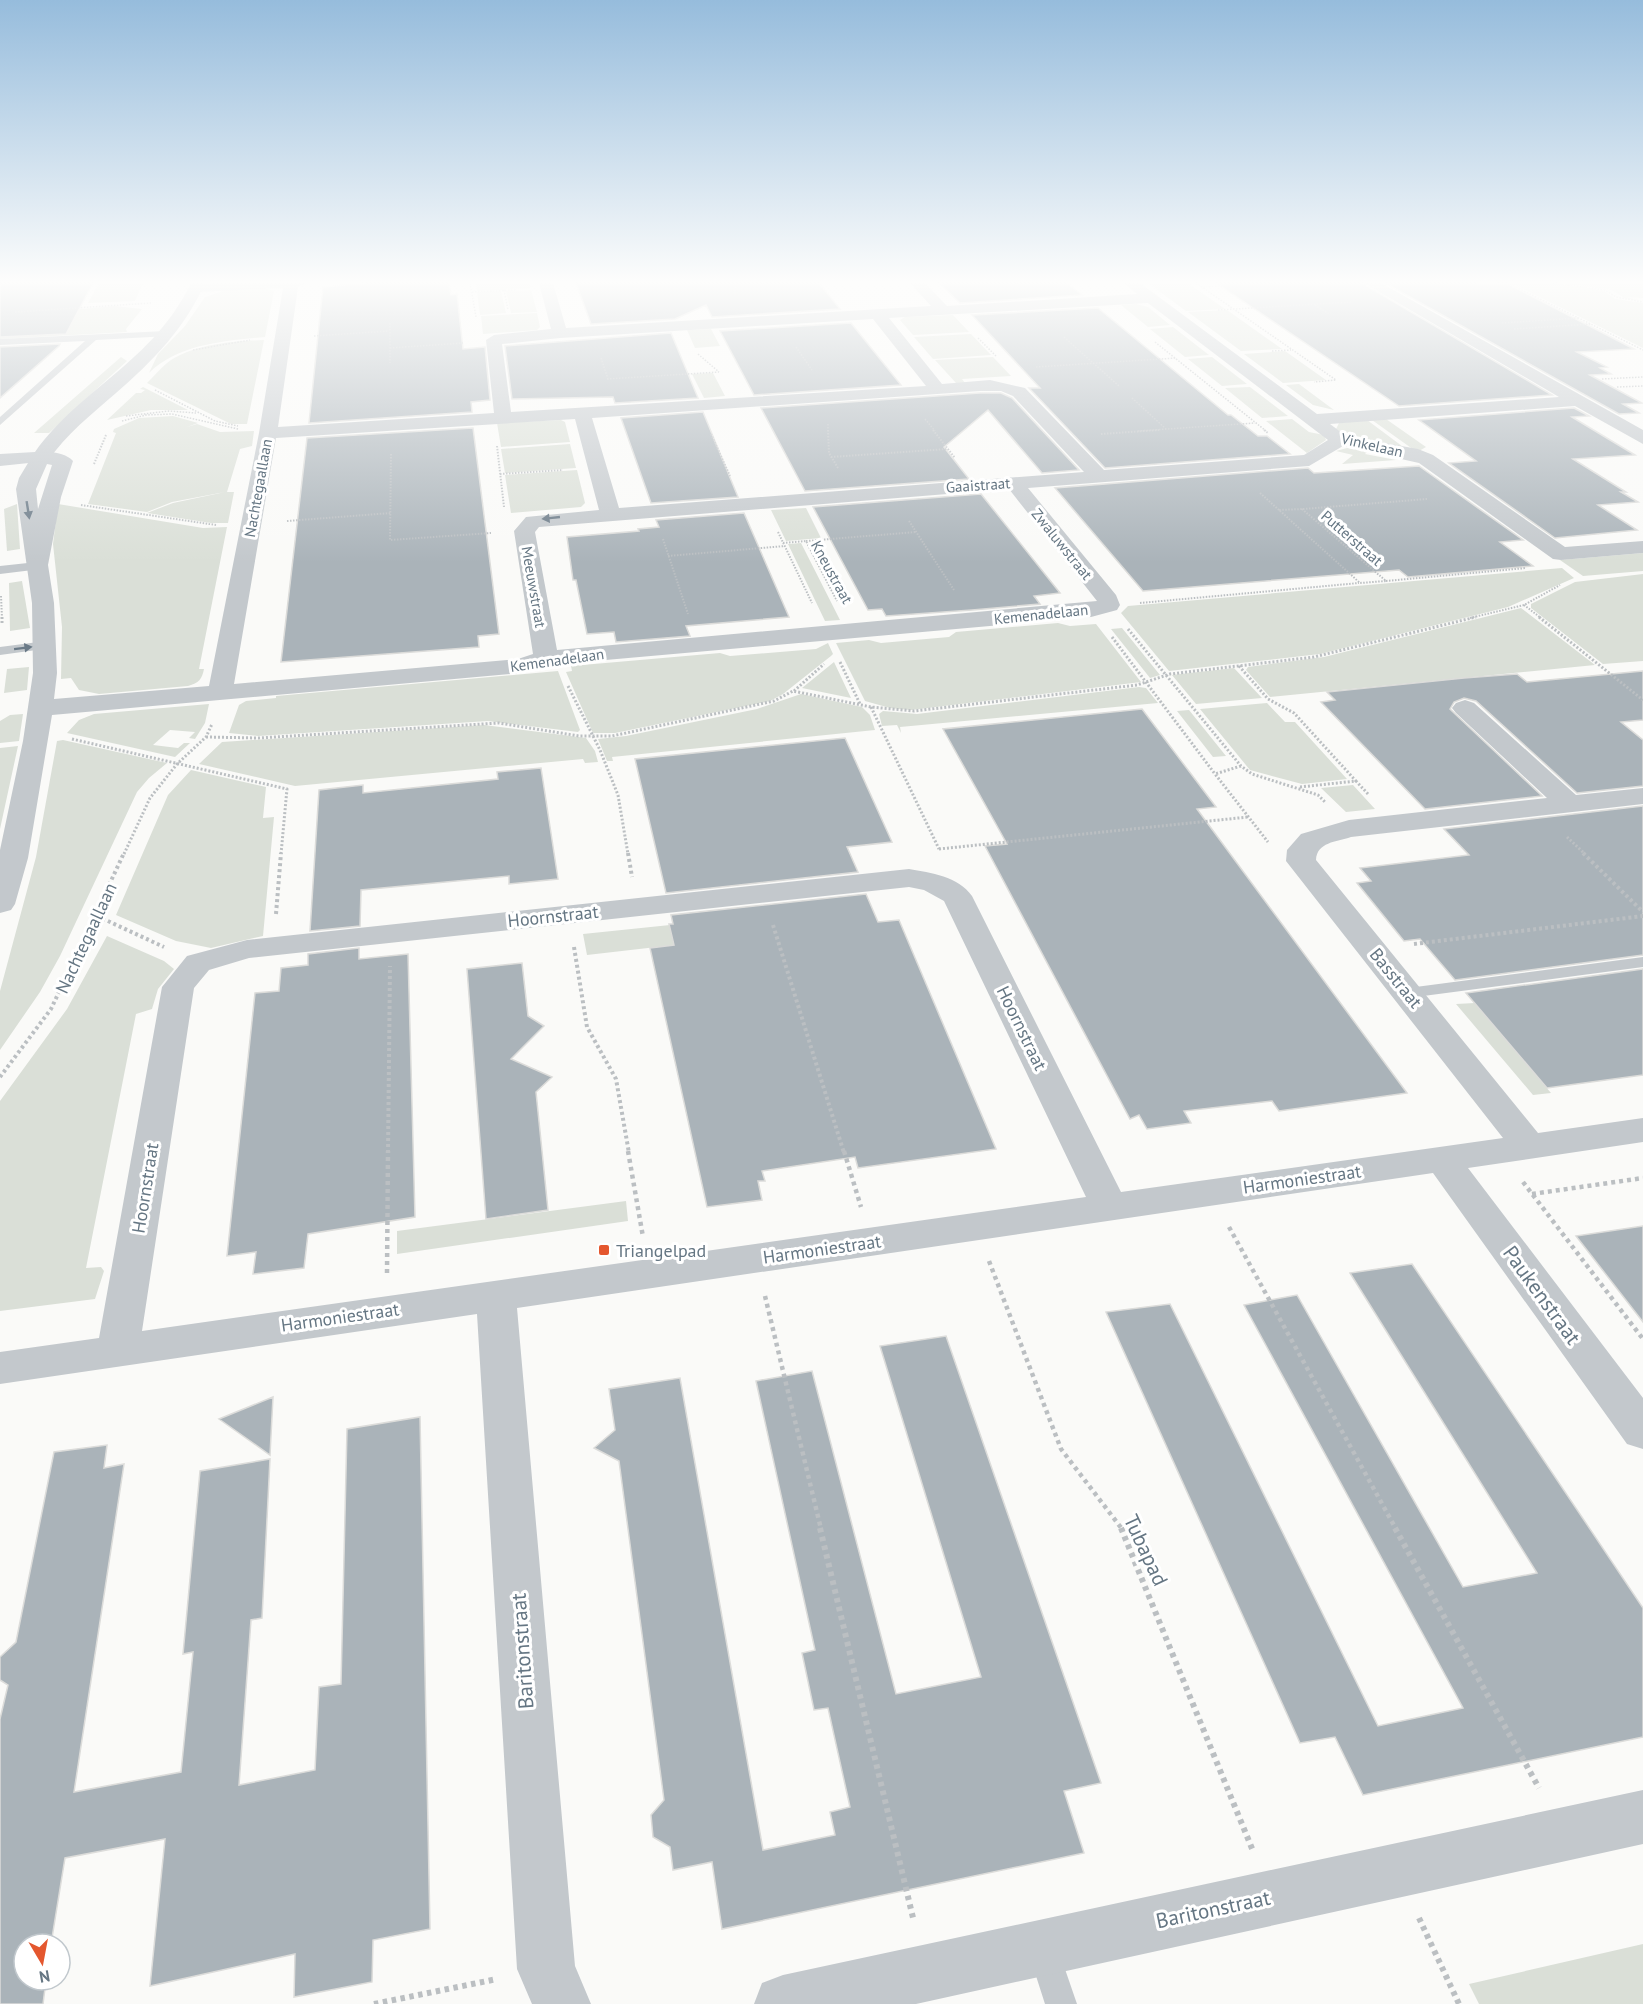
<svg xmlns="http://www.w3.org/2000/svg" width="1643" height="2004" font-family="'PT Sans',sans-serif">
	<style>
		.green { fill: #dadfd7 }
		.building { fill: #aab3b9; stroke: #dcdcda; stroke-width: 1.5 }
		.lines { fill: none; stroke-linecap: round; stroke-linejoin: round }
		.path-far5 { stroke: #bbbfc2; stroke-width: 1.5; stroke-dasharray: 1.5 1.5; stroke-linecap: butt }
		.path-far4 { stroke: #bbbfc2; stroke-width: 2; stroke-dasharray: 1.5 1.5; stroke-linecap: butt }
		.path-far3 { stroke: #bbbfc2; stroke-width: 3; stroke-dasharray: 2 2; stroke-linecap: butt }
		.path-far2 { stroke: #bbbfc2; stroke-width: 4; stroke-dasharray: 3 3; stroke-linecap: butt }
		.path-far1 { stroke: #bbbfc2; stroke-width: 4.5; stroke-dasharray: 4 4; stroke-linecap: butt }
		.path { stroke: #bbbfc2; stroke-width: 6; stroke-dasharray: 4.5 4.5; stroke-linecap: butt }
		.service { fill: #c3c8cc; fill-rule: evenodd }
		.minor { fill: #c3c8cc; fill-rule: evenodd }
		.tertiary { fill: #c3c8cc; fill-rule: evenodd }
		.oneway { fill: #6a7a87 }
		.poi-dot { fill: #e4572e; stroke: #fff; stroke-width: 2 }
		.labels { text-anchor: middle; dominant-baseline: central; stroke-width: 6; stroke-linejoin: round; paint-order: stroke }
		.far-street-label { font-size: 15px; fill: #657683; stroke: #fff }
		.street-label { font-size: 18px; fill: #657683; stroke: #fff }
		.poi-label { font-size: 18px; fill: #657683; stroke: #fff; text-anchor: start }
		.near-street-label { font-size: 21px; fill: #657683; stroke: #fff }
	</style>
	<rect width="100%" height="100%" fill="#fafaf8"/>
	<path class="green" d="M99,283h44l-8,18 -47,2z
		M476,283h53l2,5 -54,3z
		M1148,283h40l37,26 -39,2z
		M1511,283h36l36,4 21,4 11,8 28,4v45z
		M1561,283h82v15l-17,-1 17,4 -19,-3 -12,-8z
		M264,288l10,3 -9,46c-41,4 -86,7 -116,36l9,-19 27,-28 20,-29 22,-7z
		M531,290l6,22 -26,1 -5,-22z
		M501,291l5,22 -26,2 -3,-23z
		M1136,304l12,3 22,18 -22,2 -27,-22z
		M115,306l27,3 -16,20 1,3 -127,7v-23z
		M1227,310l55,39 -41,2 -53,-39z
		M537,313l3,14 -3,3 -54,4 -2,-18z
		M953,315l16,17 -56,3 -13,-15 5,-3z
		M1173,327l36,28 -24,2 -35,-28z
		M711,329l9,17 -25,2 -8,-18z
		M971,334l20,21 -58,4 -19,-22z
		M264,340l-17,84h-16l-84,-41c6,-6 13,-14 20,-20 25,-19 67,-22 97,-23z
		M1285,351l41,29 -43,3 -39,-29z
		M121,357l6,4 -78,72h-15z
		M993,357l18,19 -49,3 3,4h-9l-21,-23z
		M1212,357l35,27 -25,2 -34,-27z
		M713,373l12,23 -21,2 -12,-24z
		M1299,384l35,26 -21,-5 -27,-20z
		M143,387l45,23h-37l-44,10 29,-27h5l4,-3 -5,-1z
		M1250,387l38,29 -26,2 -37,-30z
		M173,416l25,7 -11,4 10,-3 23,8 34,-1 -2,15 -12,3 -13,43h7l-6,31h-17l-64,-10 26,-10 52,-11 -53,10 -25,10 -59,-8 28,-71 -3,-1 1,-3 25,-11z
		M1292,419l17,13 15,3 2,5 -19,13 -41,-32z
		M1386,419l40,28 -7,4 -5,-1 -42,-30z
		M561,420l4,2 5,20 -69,5 -4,-24z
		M1367,420l39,29 -60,-13 -10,-7 3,-6z
		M570,444l6,24 -71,5 -4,-24z
		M1347,448h24l-6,6 31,6 -54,4 11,-9 -17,-4z
		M577,470l8,33 -4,4 -70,6 -6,-38z
		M17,504l3,45 -13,2 -3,-42z
		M58,504l145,24 24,-1 -28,142h5c-2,10 -5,14 -16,17l-89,8 -20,-4 -8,-12 -10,1 1,-52 -9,-83z
		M806,508l15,30 -35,3 -15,-31z
		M801,543l39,77 -15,1 -37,-77z
		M1643,553v18l-60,5 -23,-16z
		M1562,568l12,10 -66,29 -188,47 -151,17 -48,-58 7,-7z
		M1643,574v87l-40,3 -72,-56v-4l44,-22z
		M22,581l8,47 -20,3 -1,-48z
		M1521,608l74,57 -325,32 -24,-27 2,-3 76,-10z
		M1058,623l12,3 26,-2 45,58 -230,28 -21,-2 -25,-7 -29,-58 33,-3 12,3 68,-6 7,-5z
		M1122,628l38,47 -10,3 -39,-49z
		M828,643l5,11 -2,2 -48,38 -13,7 -155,32h-22l-27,-61 6,-1 -1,-5 149,-13 10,3 86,-7z
		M834,662l17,36 -49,-10z
		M29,667l-2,23 -23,3 3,-24z
		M1234,668l28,30 -66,6 -24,-29z
		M558,671l22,59 -2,2 -90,-11 -230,15 -29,-3 10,-28 7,-4 30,-3v-2z
		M1139,687l7,1 12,15 -258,24 1,6 -4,-8 -15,1 -3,-12 4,-3 34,3z
		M801,694l61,13 8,8 5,15 -263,27 1,4h-6l-9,-22 28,-3 131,-27z
		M1267,703l18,19h10l52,57 -45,5 -52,-14 -50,-61z
		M209,704l-4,19 -10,16 -6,-1 6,-6 -25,-2 -17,15 25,3 6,-5h6l-15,14 -108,-24 12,-13 15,-6z
		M1189,710l37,46 -13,1 -36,-46z
		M23,714l-4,27 -19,2v-22l10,-6z
		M484,725l102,13 9,13 3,11 -13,1 -2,-4 -288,27 -96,-22 23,-22z
		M63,740l104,23 -18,15 -12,14 -77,164 -20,36 -40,58v-59l36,-134 21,-116z
		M18,746l-18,83v-81z
		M191,770l75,17 -3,31 11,-1 -11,119 -52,12 -35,-7 -60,-26 52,-120z
		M1353,785l22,24 -29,3 -25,-24z
		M670,925l4,20 -87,10 -4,-21z
		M107,936l57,25 10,8 -16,20 -6,20 -16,5 -50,254 15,-1 3,4 -9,28 -95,12v-210l67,-92z
		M1475,1003l76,90 -18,2 -77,-91z
		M626,1201l2,20 -231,33v-23z
		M1643,1944v60h-164l-10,-20z"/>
	<path class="building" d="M0,283h93l-27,51 -66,3z
		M367,283h82l2,12 6,-1 6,55 22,-2 5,53 -19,2 1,10 -163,11 14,-136z
		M576,283h243l21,26 -128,8 -6,-12 -31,14 -84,5z
		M939,283h128l15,12 -122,8z
		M1216,283h146l190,112 -153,11z
		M1385,283h92v2l30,-2 5,3 122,63 -57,3 30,15 -7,1 11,6 -21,1 52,28 -19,1 16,9 -20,1z
		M1098,308l130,107h3l27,21h9l23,18 -185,14 -76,-80h11l-68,-73z
		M851,323l50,62 -147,10 -34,-64z
		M671,333l27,65 -83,5 -2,-6 -101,2 -7,-53z
		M60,344l-1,2 -59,52v-51z
		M980,393h21l11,5 67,72 -37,3 -54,-63 -44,37 25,32 -164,12 -44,-83z
		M1574,408l15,8 -17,1 63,38 -62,4 53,33h-5l17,10 -40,3 39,25 -82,8 -106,-75 27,-2 -57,-41z
		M703,412l35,85 -87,6 -30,-85z
		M473,428l26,206 -21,2 1,11 -198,15 26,-224z
		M1419,466l104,74 -23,2 33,24 -125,11 -9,-7 -256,21 -88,-103 253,-20 6,5z
		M981,494l79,99 -26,3 6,8 -68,6 -86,6 -4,-7 -14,1 -55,-103z
		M744,513l45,104 -103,9 4,10 -74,6 -2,-10 -27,2 -11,-54h-3l-6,-43 72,-6 -1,-2 21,-2 -3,-7z
		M1643,671v49l-22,2 22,18v46l-66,7 -101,-92 -12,-3 -10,4 -4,7 92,87 -117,13 -104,-107 14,-2 -8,-8 137,-14 53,-4 10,8z
		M1142,709l74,98 -19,2 210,284 -128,18 -7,-10 -88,10 7,12 -44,6 -8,-14 -9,4 -145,-273 22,-2 -64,-115z
		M845,738l47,104 -45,5 11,25 -192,21 -31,-134z
		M541,768l17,111 -49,5v-8l-148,14 -1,36 -50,5 9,-141 44,-5v8l135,-14 -1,-7z
		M1643,806v149l-188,25 -35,-41 -16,2 -47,-58 14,-2 -11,-13 109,-13 -25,-26z
		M866,894l12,28 21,-2 97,229 -138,19 -3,-11 -93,14 3,10h-7l4,19 -55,7 -57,-259 24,-3 -5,-21h4l-2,-9z
		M359,948v11l49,-5 7,263 -107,17 -4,34 -51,6 3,-22 -29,4 28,-263 24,-2 2,-23 27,-3v-11z
		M522,963l6,53 16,10 -33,33 41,18 -16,15 12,118 -62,9 -19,-250z
		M1643,969v106l-96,13 -81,-95z
		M1643,1226v96l-67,-86z
		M1412,1264l231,344v129l-280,58 -28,-58 -35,6 -194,-431 64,-8 208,422 85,-18 -219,-403 53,-10 166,292 74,-14 -187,-300z
		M946,1336l155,447 -37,8 20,62 -362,76 -10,-67 -39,8 -3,-23 -17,-10 -2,-22 13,-15 -45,-339 -25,-13 21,-18 -6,-41 71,-11 83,472 72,-15 -5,-23 20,-5 -22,-99 -14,2 -12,-57 13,-3 -59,-269 56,-10 84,323 85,-17 -101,-331z
		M273,1397l-3,58 -51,-36z
		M420,1417l10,512 -57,11 -1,42 -78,15 1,-43 -145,32 15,-147 -100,19 -14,86h-27v36h22l-3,24h-43v-285l8,-34 -8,-5v-23l16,-15 38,-190 53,-7 -3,23 20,-4 -50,328 107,-20 12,-120 -10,2 17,-183 70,-12 -8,159 -11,2 -12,165 76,-15 4,-83 22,-3 6,-255z"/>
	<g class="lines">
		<path class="path-far5" d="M470,283l6,34
			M1196,283l140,97 -22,2
			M1508,283l135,67
			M1553,283l52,7 11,7 27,5
			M1203,287l82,-4
			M504,290l4,20
			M472,292l44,-2
			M735,294l1,-11
			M1315,305l14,9
			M1218,310l134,-8
			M15,312l136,-9
			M390,323v40
			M1502,323l76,-5
			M1514,329l77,-5
			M314,336l75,-5
			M1064,337l55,49
			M978,338l18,18
			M1155,342l111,89
			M796,347l16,23
			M390,348l73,-5
			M193,350l57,-10
			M1272,351l19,-1
			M698,354l21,18
			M601,358l7,21
			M1036,367l140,-9
			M607,379l112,-7
			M1602,379l41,-2
			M1617,387l26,-1
			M155,390l60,31 23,5
			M1132,398l34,31
			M126,416l43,-5 27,2
			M925,419l10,12
			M122,421l24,-6 26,-1 66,15
			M828,424v7
			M1138,431l117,-8"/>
		<path class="path-far4" d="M828,430l1,23 9,15
			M933,430l22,28
			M1264,430l4,3
			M711,434l19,42
			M1101,434l58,-4
			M497,446l7,61
			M391,454l-1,86 101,-7
			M831,457l116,-8
			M94,464l12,-29
			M500,474l63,-4
			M1260,493l19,17
			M81,505l135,20
			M1302,509l84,72 -26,2 -81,-73z
			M1303,509l124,-10
			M287,521l104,-8
			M909,521l45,69
			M778,532l34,71
			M663,539l25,75
			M806,541l110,-9
			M783,543l23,-2 31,60
			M668,556l117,-10
			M1386,581l140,-13
			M1,596l1,22
			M1140,603l219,-20
			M1524,605l17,13
			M1470,618l54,-13 36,-20"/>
		<path class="path-far3" d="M2,617v7
			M1539,617l104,83
			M1128,629l113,137 11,8 66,21 8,8
			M1112,637l103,137
			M840,662l20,42
			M1239,666l29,33 26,14 62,68
			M568,686l32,64 18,45 10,59
			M794,691l30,-27
			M871,707l68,142
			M206,737l52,1 241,-15 80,13h33l162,-35 19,-10 78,16 43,4 223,-26 33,-11 144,-17 162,-40
			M72,739l215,50 -6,65
			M1241,766l-26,8 53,68
			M1300,787l56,-6 12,13
			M1567,837l18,17
			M939,849l309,-32
			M124,854l26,-56 27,-34 29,-27 6,-13"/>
		<path class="path-far2" d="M628,853l4,24
			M1583,853l60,59
			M276,914l5,-61
			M97,916l67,31
			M773,925l71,228
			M1414,944l229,-28
			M574,947l13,80 29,52 13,74
			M0,1077l51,-68 73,-156
			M388,1153l2,-187"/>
		<path class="path-far1" d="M628,1151l15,86
			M844,1151l17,56
			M1523,1182l120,157
			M1532,1194l111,-16
			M1229,1227l167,302
			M989,1261l72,188 61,80
			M387,1273l1,-122
			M765,1296l56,233"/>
		<path class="path" d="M820,1528l94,394
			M1121,1528l132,323
			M1395,1528l144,260
			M1419,1918l40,86
			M374,2004l123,-25"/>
		<path class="service" d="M166,331l3,5 -73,4 -96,85v-8l85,-76 -85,4v-6z
			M37,562l6,4 -2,3 -41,5v-8z
			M46,641l6,4 -1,3 -51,7v-8z
			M1643,957v10l-235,31 -9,-5 9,-5z
			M1044,1935l11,5 22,64h-32l-17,-53 5,-11z"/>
		<path class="minor" d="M218,283h87l-7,4 -20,140 216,-14 -8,-73 8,-5 57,-6 -12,-46h14l13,45 365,-22 -21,-23h15l22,23 190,-12 -13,-11h16l177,131 242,-17 -195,-114h17l262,147v14l-68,-38 -245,18 16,12 72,13 15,6 132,92 78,-6v12l-82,7 -8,-1 -134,-96 -76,-17 -34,20 -281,22 88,107 4,10 -3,5 -26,7 -542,48 -28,8 -469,42 -24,143 -13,46 -4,6 -11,3v-63l23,-109 10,-68 -1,-70 -16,-114 3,-11 15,-25c10,-3 32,-1 39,8l-12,36 -13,68 6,38 3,70 -3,26 155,-13 50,-253 24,-145 -87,4 -7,-4 7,-4zM1148,303l180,137 -24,15 -200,15 -79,-82 -35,-8 -48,4 -53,-66zM873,319l53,67 -415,26 -9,-68 58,-6zM980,391h21l12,5 71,76 -465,36 -27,-90zM575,419l24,91 -73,7 -12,14 19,123 -15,5 -284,25 42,-246zM47,464l5,1 -14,44 -2,-20zM1009,489l88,112 -540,49 -22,-118 4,-5z
			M1465,700l9,3 102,92 67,-7v16l-292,33c-15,5 -34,5 -35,23l222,273 105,-15v24l-175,26 175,230v51l-16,-5 -194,-271 -916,135 58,658 16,38h-59l-15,-35 -40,-655 -477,70v-32l99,-14 63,-351 25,-31 60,-16 662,-71c22,4 49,7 63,27l149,296 382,-54 -217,-277 1,-11 14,-16 48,-14 198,-22 -91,-85 -4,-5 4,-5zM909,887l15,3 20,11 142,296 -944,134 52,-343 15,-18 40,-12z
			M1643,1790v54l-727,160h-162l8,-21 21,-8z"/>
		<path class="tertiary" d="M191,283h14c-20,45 -52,78 -89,110 -24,21 -50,41 -68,68l-48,5v-12l35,-2c47,-65 118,-90 156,-169z"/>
	</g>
	<defs><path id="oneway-solid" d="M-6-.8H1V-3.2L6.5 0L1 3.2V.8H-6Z" transform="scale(1.5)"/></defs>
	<g class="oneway">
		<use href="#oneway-solid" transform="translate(28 510) rotate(81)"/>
		<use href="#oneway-solid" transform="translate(551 518) rotate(174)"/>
		<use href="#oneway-solid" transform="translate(23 648) rotate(-7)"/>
	</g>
	<linearGradient id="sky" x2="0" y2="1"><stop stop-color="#96bcdc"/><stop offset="0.5" stop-color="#fdfdfc"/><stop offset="1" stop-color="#fdfdfc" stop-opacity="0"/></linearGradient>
	<rect width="1643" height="563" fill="url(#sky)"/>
	<rect class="poi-dot" x="598" y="1244" width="12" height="12" rx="3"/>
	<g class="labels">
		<g class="far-street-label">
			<text transform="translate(1372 445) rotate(13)">Vinkelaan</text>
			<text transform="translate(978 485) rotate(-4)">Gaaistraat</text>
			<text transform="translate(258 488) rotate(-80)">Nachtegaallaan</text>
			<text transform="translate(1352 538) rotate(41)">Putterstraat</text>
			<text transform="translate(1062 544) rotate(51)">Zwaluwstraat</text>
			<text transform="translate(832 572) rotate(61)">Kneustraat</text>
			<text transform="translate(534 587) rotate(80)">Meeuwstraat</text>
			<text transform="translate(1041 614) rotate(-6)">Kemenadelaan</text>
			<text transform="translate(557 660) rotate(-8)">Kemenadelaan</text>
		</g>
		<g class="street-label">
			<text transform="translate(553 916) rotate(-6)">Hoornstraat</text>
			<text transform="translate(86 938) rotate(-65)">Nachtegaallaan</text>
			<text transform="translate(1396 978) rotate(51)">Basstraat</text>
			<text transform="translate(1022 1028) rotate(64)">Hoornstraat</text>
			<text transform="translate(1302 1179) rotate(-8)">Harmoniestraat</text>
			<text transform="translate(145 1188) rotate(-81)">Hoornstraat</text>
			<text transform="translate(822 1249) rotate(-8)">Harmoniestraat</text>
			<text transform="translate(340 1317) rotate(-8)">Harmoniestraat</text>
		</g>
		<g class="poi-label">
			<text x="616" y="1250">Triangelpad</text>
		</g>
		<g class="near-street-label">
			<text transform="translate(1542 1295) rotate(54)">Paukenstraat</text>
			<text transform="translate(1146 1550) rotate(65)">Tubapad</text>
			<text transform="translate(522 1651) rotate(-94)">Baritonstraat</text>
			<text transform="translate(1213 1909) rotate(-12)">Baritonstraat</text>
		</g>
	</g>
	<g transform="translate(42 1962) rotate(170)"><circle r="28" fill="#ffffff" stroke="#c1c8cd" stroke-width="1.5"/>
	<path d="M0-4.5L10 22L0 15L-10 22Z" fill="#e4572e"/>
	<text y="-9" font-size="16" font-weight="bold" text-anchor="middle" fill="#657683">N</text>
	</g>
</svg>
